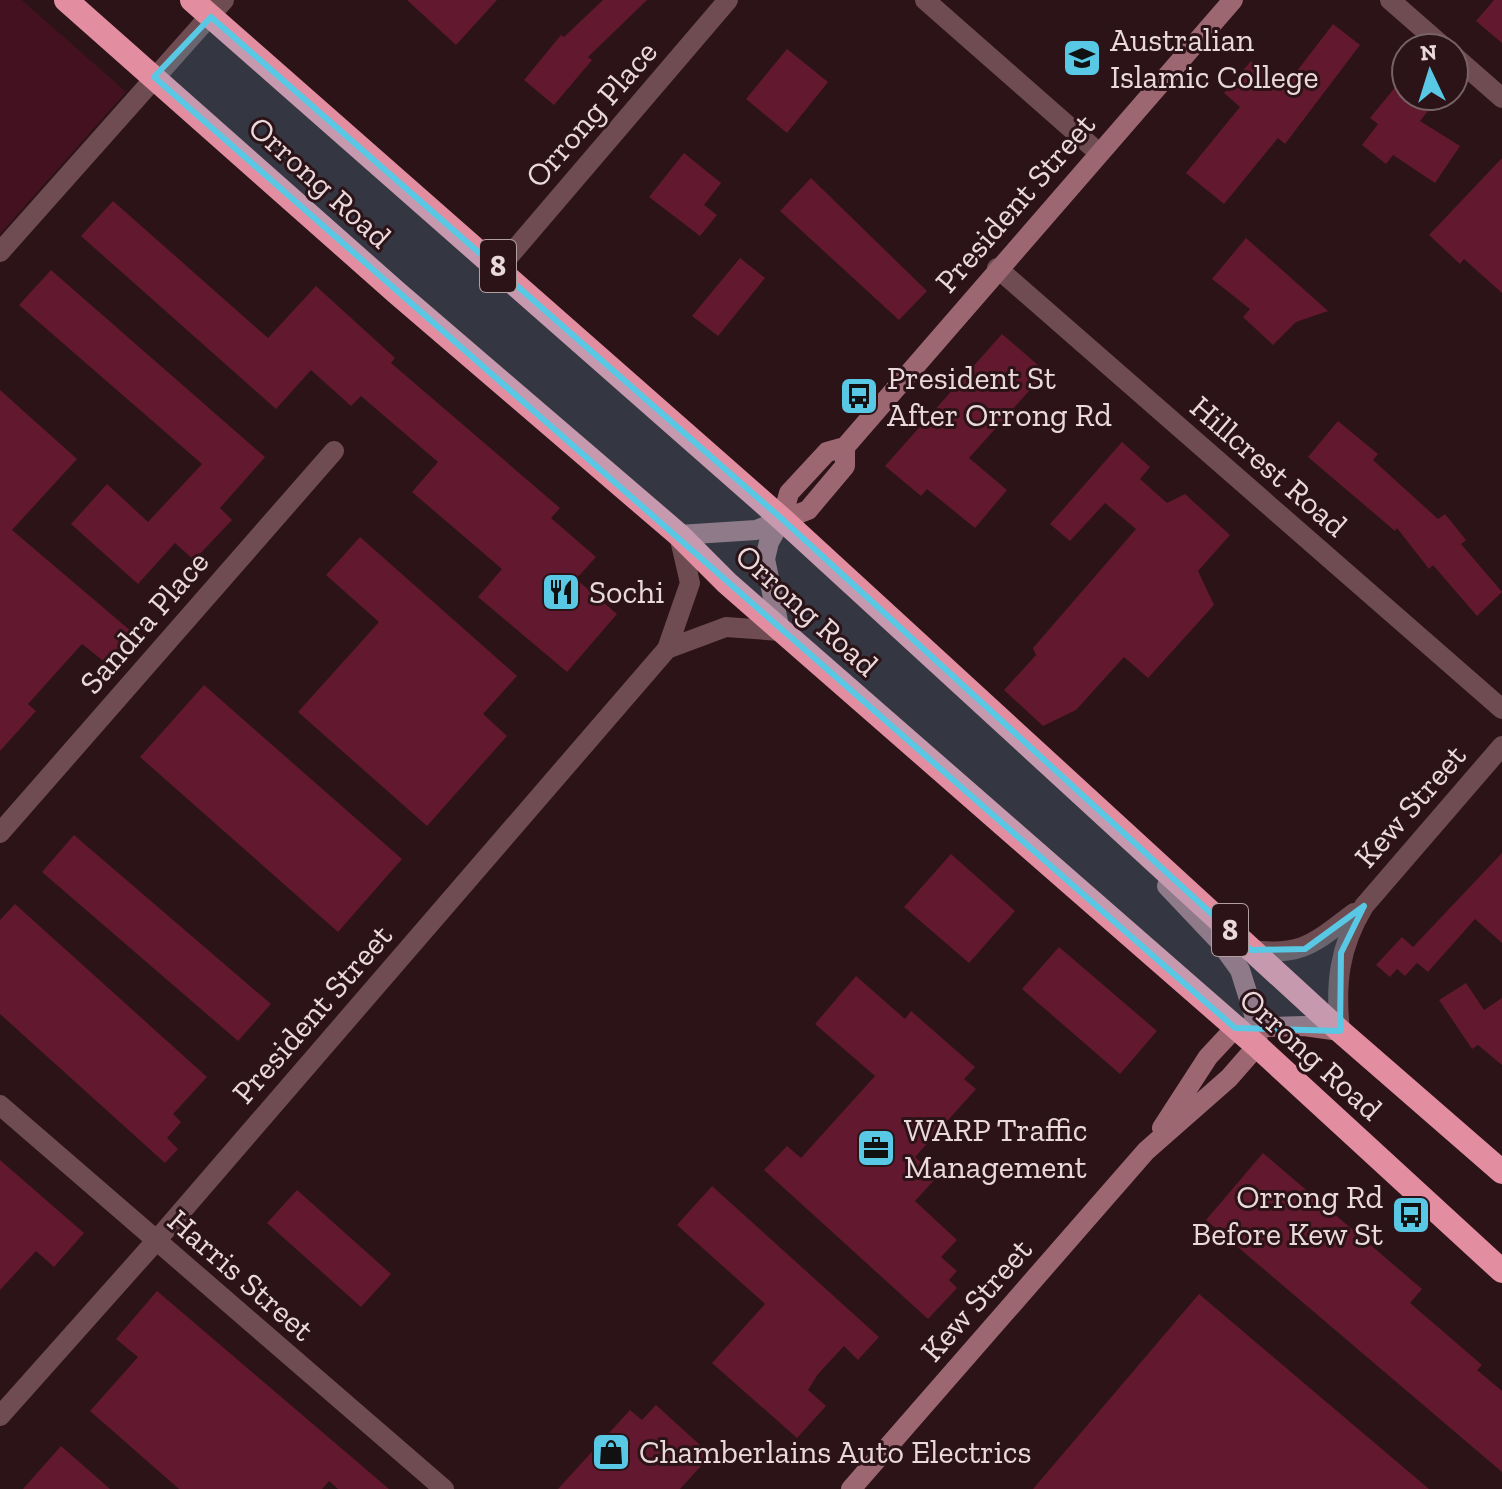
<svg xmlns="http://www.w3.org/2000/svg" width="1502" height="1489" font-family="'Zilla Slab',serif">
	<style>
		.green { fill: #431120 }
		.building { fill: #62192f }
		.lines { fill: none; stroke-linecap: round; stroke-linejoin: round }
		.street { stroke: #6e4c52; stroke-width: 20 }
		.secondary { stroke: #9d6772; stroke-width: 20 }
		.highway { stroke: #e38ea0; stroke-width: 24 }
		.marked { fill: #58c8e4; fill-opacity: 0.2; stroke: #58c8e4; stroke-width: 6; stroke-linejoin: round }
		.labels { text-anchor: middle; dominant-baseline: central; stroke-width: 6; stroke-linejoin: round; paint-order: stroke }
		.shield { fill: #2b1318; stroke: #b19ea1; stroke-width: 2 }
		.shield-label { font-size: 30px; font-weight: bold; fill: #ead9dc }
		.poi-label { font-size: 32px; fill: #ead9dc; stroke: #2b1318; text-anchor: start }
		.street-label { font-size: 32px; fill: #ead9dc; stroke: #2b1318 }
	</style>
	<rect width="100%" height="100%" fill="#2b1318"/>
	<path class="green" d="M0,0h22l104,92 -126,142z"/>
	<path class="building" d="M407,0h90l-41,45z
		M603,0h44l-59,57 4,3 -38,45 -30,-25 37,-45 3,2z
		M1494,0h8v43l-26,-22z
		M1333,24l27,21 -75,99 -7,-6 -54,66 -38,-31 54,-66 -16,-14 27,-32 33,27z
		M787,49l41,33 -41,51 -41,-34z
		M1406,74v22h12l14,10 -12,15 40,25 -25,37 -42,-28 -7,9 -24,-19 16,-21 -8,-6z
		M684,153l37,30 -17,22 13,10 -17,21 -51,-39z
		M1502,158v135l-38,-34 -4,5 -31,-29z
		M811,178l116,113 -28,29 -119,-109z
		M113,201l155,137 48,-52 79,72 -4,5 169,145 -9,10 45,39 -20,22 41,35 -50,58 -89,-75 24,-28 -90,-77 26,-30 -77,-66 -10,10 -40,-36 -35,39 -195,-173z
		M1246,238l82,73 -32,11 -23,23 -30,-28 7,-8 -38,-30z
		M740,258l25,20 -47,58 -26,-20z
		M51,270l214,187 -45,51 12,12 -38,40 -19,-17 -37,41 -67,-60 36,-40 41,38 54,-58 -183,-159z
		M1002,334l44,38 -77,86 38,32 -32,38 -48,-39 -6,7 -36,-30z
		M0,390l77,69 -65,71 120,102 -26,31 -24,-19 -54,60 8,7 -36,40z
		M1338,421l40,33 -5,6 65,59 7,-5 21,26 -5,4 41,48 -25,24 -44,-51 -4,4 -32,-41 -2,3 -87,-74z
		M1122,442l28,25 -10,12 27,24 18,-9 45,41 -32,36 16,34 -66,73 -24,-21 -48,53 -33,16 -39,-36 32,-35 -3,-7 103,-119 -31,-26 -35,38 -20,-17z
		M360,537l157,139 -34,38 24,22 -80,90 -129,-114 81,-90 -53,-47z
		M204,685l198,174 -64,73 -198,-175z
		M74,835l197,169 -33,37 -196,-169z
		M1502,853v90l-27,-24 -47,53 -11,-9 -12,13 -8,-7 -7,8 -14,-12 26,-28 11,10z
		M951,854l64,57 -46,52 -65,-56z
		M15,904l192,173 -34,37 8,8 -14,16 11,11 -13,14 -165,-149v-94z
		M1059,947l98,84 -37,43 -98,-85z
		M856,976l49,43 6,-8 64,56 -11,12 12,10 -61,68 22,20 -22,24 42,39 -16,17 16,14 -8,9 8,8 -29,31 -164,-149 23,-24 14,12 74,-82 -60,-52z
		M1466,983l18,27 18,-12v67l-24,-20 -6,4 -33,-49z
		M1263,1153l159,136 -12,14 72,62 -5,5 25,21v81l-296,-252z
		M0,1160l84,73 -30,34 -18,-16 -36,39z
		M712,1186l167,151 -21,23 -14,-14 -26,28 -10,16 18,16 -29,32 -85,-75 53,-59 -88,-79z
		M297,1190l94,84 -30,33 -94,-84z
		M157,1291l232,198h-51l-9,-8 -7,8h-143l-89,-78 48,-54 -22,-18z
		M1199,1294l230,195h-396z
		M656,1405l55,50 -31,34h-122l72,-79 12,10z
		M61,1446l49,43h-87z"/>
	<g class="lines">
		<path class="street" d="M925,0l174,153
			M1390,0l55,48
			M1454,56l48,42
			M0,252l224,-252
			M499,268l229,-268
			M997,268l505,441
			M667,649l23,-66 -11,-48
			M0,833l334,-382
			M1251,950c51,7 64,-8 103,-37
			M1340,1031c-5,-47 -1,-84 24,-125l138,-160
			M0,1105l444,384
			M0,1416l156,-175 511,-592 59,-22 54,4"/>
		<path class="secondary" d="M679,535l77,-5 52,-20 37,-44v-19
			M780,631l-15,-72 4,-17 13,-23 7,-26 38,-41 18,-5 388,-447
			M1162,1128l46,-71 27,-29 69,-2 36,5
			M851,1489l295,-338 83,-73 28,-32 1,-19 -18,-57 -21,-29 -52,-55"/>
		<path class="highway" d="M66,0l331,293 282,242 48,48 530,463 245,225
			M192,0l590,519 558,512 162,141"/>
	</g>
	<path class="marked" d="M211,17l571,502 469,431 54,-1 59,-43 -23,47 -1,78 -105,-3 -1081,-951z"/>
	<defs>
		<g id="school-square" transform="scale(2)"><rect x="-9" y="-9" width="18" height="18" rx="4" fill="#58c8e4" stroke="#2b1318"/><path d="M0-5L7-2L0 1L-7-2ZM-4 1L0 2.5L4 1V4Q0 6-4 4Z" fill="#111"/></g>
		<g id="bus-square" transform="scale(2)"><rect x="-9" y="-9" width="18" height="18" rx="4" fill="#58c8e4" stroke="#2b1318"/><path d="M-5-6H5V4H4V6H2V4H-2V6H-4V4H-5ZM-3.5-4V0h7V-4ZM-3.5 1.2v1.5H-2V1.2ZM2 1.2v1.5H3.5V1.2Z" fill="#111"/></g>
		<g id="restaurant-square" transform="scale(2)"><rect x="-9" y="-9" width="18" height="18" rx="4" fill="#58c8e4" stroke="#2b1318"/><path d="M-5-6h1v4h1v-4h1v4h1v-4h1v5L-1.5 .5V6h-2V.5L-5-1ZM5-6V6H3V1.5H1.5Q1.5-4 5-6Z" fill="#111"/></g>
		<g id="office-square" transform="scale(2)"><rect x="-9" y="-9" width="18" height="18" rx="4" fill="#58c8e4" stroke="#2b1318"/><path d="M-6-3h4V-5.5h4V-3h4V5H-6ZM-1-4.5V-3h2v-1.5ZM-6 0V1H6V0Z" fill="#111"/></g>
		<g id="shop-square" transform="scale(2)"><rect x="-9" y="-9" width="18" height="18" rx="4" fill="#58c8e4" stroke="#2b1318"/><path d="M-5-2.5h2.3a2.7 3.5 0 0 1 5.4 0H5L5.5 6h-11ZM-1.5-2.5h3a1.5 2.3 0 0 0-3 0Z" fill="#111"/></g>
	</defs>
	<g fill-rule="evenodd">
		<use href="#school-square" x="1082" y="58"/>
		<use href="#bus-square" x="859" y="396"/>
		<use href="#restaurant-square" x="561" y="592"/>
		<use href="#office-square" x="876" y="1148"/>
		<use href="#bus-square" x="1411" y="1215"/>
		<use href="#shop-square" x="611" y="1452"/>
	</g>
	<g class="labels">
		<g class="shield">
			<rect x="480" y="240" width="36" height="52" rx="6"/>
			<rect x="1212" y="904" width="36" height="52" rx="6"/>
		</g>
		<g class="shield-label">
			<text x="498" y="266">8</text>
			<text x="1230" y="930">8</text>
		</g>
		<g class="poi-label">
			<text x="1110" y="40">Australian<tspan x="1110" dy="37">Islamic College</tspan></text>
			<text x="887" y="378">President St<tspan x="887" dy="37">After Orrong Rd</tspan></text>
			<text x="589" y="592">Sochi</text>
			<text x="904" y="1130">WARP Traffic<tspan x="904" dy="37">Management</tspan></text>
			<text x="1383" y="1197" text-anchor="end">Orrong Rd<tspan x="1383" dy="37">Before Kew St</tspan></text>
			<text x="639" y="1452">Chamberlains Auto Electrics</text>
		</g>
		<g class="street-label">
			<text transform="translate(591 114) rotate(-49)">Orrong Place</text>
			<text transform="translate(320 182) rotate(42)">Orrong Road</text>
			<text transform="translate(1015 203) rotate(-49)">President Street</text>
			<text transform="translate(1269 466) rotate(41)">Hillcrest Road</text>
			<text transform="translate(807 610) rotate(42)">Orrong Road</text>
			<text transform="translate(144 622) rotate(-49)">Sandra Place</text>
			<text transform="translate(1410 806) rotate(-49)">Kew Street</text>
			<text transform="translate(312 1014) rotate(-49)">President Street</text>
			<text transform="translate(1311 1054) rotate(42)">Orrong Road</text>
			<text transform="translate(241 1275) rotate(41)">Harris Street</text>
			<text transform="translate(976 1300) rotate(-49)">Kew Street</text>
		</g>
	</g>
	<g transform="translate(1430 72) rotate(356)"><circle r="38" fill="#2b1318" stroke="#776266" stroke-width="2"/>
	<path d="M0-6L14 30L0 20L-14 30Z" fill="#58c8e4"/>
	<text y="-12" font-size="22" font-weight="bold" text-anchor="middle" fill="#ead9dc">N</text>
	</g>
</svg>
